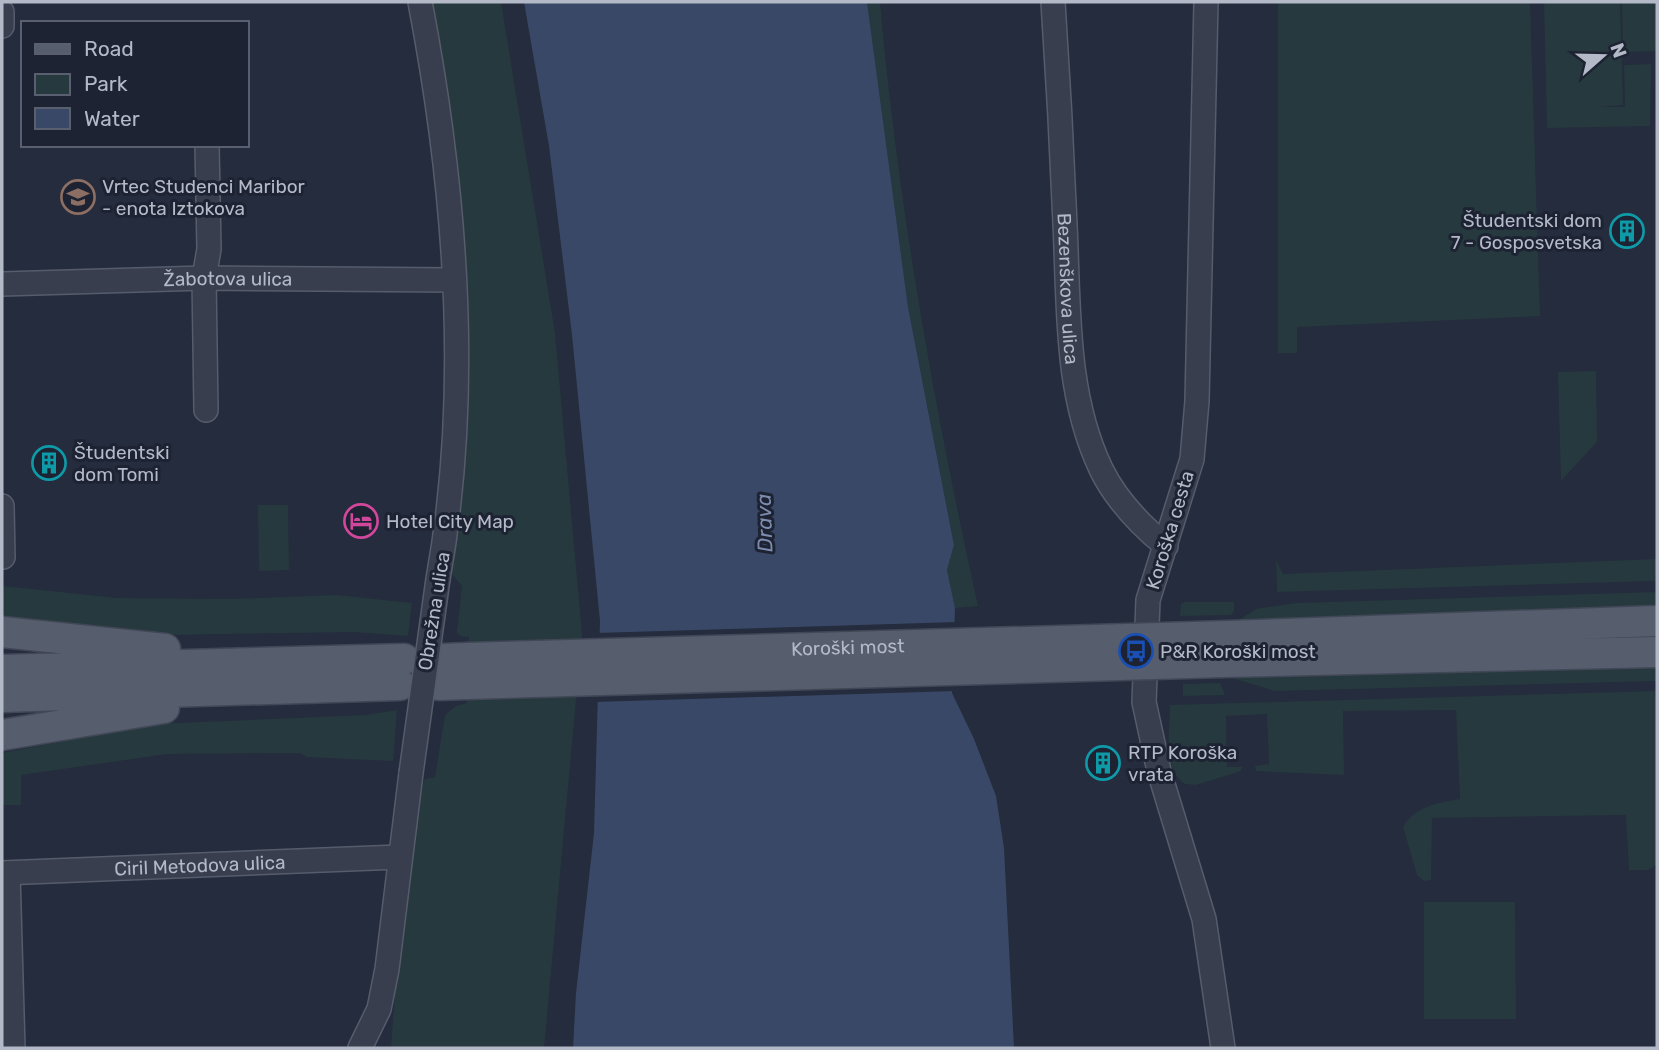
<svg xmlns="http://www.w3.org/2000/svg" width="1659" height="1050" font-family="Rubik,sans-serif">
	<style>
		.green { fill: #26393e }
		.water { fill: #394866 }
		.pier { fill: #242c3d }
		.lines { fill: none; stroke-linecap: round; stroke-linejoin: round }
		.minor-casing { stroke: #565c6b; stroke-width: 26 }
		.major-casing { stroke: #414756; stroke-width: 33 }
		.minor { stroke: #383e4d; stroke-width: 23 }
		.major { stroke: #565d6d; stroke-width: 30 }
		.minor-bridge-casing { stroke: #565c6b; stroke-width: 26; stroke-linecap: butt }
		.major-bridge-casing { stroke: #414756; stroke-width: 33; stroke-linecap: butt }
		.minor-bridge { stroke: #383e4d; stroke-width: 23 }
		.major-bridge { stroke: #565d6d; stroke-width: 30 }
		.labels { text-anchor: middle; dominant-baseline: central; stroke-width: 6; stroke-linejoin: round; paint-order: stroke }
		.poi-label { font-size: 19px; fill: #b4b9c8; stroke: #1d2332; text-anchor: start }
		.street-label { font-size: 19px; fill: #b4b9c8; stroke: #1d2332 }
		.water-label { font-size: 21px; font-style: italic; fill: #7c8db0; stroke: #1d2332 }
	</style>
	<rect width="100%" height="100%" fill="#242c3d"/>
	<path class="green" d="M430,2h71l54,331 27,301 -38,414h-153l8,-115 21,-144 5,-10 10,-2 10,-62 11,-9 11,-3 2,-66 -9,-1 -3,-4 5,-46 -11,-13c38,-190 1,-382 -21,-571z
		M867,2h13c18,203 54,405 98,604l-23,2 -8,-38 7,-25 -46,-238z
		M1278,2h252l10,314 -243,11v26h-19z
		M1544,2h76l3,103 -23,2h25l-1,-42 27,-1 -1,62 -103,2z
		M1622,2h35v49l-34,1z
		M1596,371l1,71 -36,39 -3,-109z
		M288,505l1,65 -30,1 -1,-66z
		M1657,559v21l-3,1 -377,11 -1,-32 7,14z
		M2,586l116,12 113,1 106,-4 75,8 -4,33 -54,-4 -186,3 -166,-19z
		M1657,592v12l-14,2 -230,13 -177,3 20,-13 40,-6z
		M1185,602h49v9l-3,4 -51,1 1,-12z
		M1657,663v18l-382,10 -53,-16z
		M1220,683l5,12 -42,1v-12z
		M1657,691v174l-9,5h-19l-3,-55 -194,3 -1,62 -7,1 -7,-6 -14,-48c12,-21 35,-24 57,-28l-4,-89 -113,1 1,64 -88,-4 -1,-5 14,-2 -2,-50 -41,2 1,51h15l-1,4 -45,14 -11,-1c-23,-15 -15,-55 -15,-79z
		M397,710l-4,51 -86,-4 -7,-4 -133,1 -146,21v30h-19v-52l152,-29 211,-9z
		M1424,902h91l1,117h-92z"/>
	<path class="water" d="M524,2h343l41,305 46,238 -7,25 8,38 -3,85 22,46 22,57 8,52 10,200h-441l3,-55 18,-160 6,-212 -28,-286 -23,-189z"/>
	<path class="pier" d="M958,622l-3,69 -361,11 2,-69z"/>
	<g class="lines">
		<g class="minor-casing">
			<g id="minor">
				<path d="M420,2c36,188 52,388 18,577"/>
				<path id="s1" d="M1053,2c5,74 9,148 12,222 4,82 0,170 36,245 15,31 38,55 65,77"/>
				<path d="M1206,2l-9,399 -5,58 -44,141 -4,102 15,69 45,148 19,129"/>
				<path d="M2,26v-14"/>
				<path id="s2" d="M2,284l202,-6 250,2"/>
				<path d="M206,410l-2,-132 5,-29 -2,-104"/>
				<path d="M2,506l1,51"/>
				<path id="s3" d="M2,873l397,-16"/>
				<path d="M8,873l5,175"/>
				<path d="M360,1048l19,-39 8,-40 24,-196"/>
			</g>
		</g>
		<g class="major-casing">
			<path id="major" d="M2,632l163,17
				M1228,636l429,-15
				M443,659l25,-1
				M1224,662l433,-10
				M2,670l402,-11
				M439,685l28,-1
				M2,697l398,-12
				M2,735l162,-27"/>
		</g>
		<use href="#minor" class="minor"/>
		<use href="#major" class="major"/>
		<g class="minor-bridge-casing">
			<path id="minor-bridge" d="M411,773l27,-194"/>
		</g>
		<g class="major-bridge-casing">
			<g id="major-bridge">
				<path id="s4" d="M468,658l760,-22"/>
				<path d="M467,684l757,-22"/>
			</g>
		</g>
		<use href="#minor-bridge" class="minor-bridge"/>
		<use href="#major-bridge" class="major-bridge"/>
	</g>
	<defs>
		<g id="school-ring" transform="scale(1.75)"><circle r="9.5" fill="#1d2332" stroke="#8d6e63" stroke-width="1.5"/><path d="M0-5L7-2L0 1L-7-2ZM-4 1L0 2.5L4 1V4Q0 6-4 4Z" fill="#8d6e63"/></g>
		<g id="building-ring" transform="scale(1.75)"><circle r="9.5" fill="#1d2332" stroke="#0f9aa8" stroke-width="1.5"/><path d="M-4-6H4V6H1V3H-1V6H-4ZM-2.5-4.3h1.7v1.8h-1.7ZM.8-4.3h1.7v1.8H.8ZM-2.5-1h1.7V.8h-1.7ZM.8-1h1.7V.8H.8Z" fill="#0f9aa8"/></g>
		<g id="hotel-ring" transform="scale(1.75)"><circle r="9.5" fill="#1d2332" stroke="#d1479c" stroke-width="1.5"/><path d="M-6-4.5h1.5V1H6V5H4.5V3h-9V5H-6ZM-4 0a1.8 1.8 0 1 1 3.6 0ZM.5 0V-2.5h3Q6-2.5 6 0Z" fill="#d1479c"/></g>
		<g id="bus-ring" transform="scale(1.75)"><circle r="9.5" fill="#1d2332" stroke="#1a4fb4" stroke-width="1.5"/><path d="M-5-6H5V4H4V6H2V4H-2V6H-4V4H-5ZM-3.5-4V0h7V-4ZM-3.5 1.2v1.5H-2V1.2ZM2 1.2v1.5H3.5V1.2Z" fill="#1a4fb4"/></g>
	</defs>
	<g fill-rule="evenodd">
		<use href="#school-ring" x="78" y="197"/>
		<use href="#building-ring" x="1627" y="231"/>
		<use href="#building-ring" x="49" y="463"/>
		<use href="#hotel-ring" x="361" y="521"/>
		<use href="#bus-ring" x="1136" y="651"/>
		<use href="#building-ring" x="1103" y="763"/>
	</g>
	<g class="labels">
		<g class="poi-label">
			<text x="102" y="186">Vrtec Studenci Maribor<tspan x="102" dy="22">- enota Iztokova</tspan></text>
			<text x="1602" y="220" text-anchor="end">Študentski dom<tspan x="1602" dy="22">7 - Gosposvetska</tspan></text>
			<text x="74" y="452">Študentski<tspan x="74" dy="22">dom Tomi</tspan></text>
			<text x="386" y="521">Hotel City Map</text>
			<text x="1160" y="651">P&amp;R Koroški most</text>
			<text x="1128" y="752">RTP Koroška<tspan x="1128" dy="22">vrata</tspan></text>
		</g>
		<g class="street-label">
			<text stroke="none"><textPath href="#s2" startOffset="226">Žabotova ulica</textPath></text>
			<text stroke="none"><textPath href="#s1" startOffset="287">Bezenškova ulica</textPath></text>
			<text transform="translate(1170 530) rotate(-73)">Koroška cesta</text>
			<text transform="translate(434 611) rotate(-81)">Obrežna ulica</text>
			<text stroke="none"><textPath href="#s4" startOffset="380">Koroški most</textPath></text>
			<text stroke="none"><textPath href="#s3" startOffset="198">Ciril Metodova ulica</textPath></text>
		</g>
		<g class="water-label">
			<text transform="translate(764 523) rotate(-92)">Drava</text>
		</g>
	</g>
	<rect width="1659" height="1050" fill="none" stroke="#b4b9c8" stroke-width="7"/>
	<rect x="21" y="21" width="228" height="126" fill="#1d2332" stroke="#595f6e" stroke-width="2"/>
	<rect x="35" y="44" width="35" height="10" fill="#565d6d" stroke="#595f6e" stroke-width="2"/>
	<text x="84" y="56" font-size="21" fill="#b4b9c8">Road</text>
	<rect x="35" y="74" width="35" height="21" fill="#26393e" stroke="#595f6e" stroke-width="2"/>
	<text x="84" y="91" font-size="21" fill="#b4b9c8">Park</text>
	<rect x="35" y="108" width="35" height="21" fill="#394866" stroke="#595f6e" stroke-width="2"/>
	<text x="84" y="126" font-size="21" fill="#b4b9c8">Water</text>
	<g transform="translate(1603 56) rotate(70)" stroke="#1d2332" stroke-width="5" paint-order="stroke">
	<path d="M0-5L12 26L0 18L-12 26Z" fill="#b4b9c8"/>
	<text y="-10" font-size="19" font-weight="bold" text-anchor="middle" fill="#b4b9c8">N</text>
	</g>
</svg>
